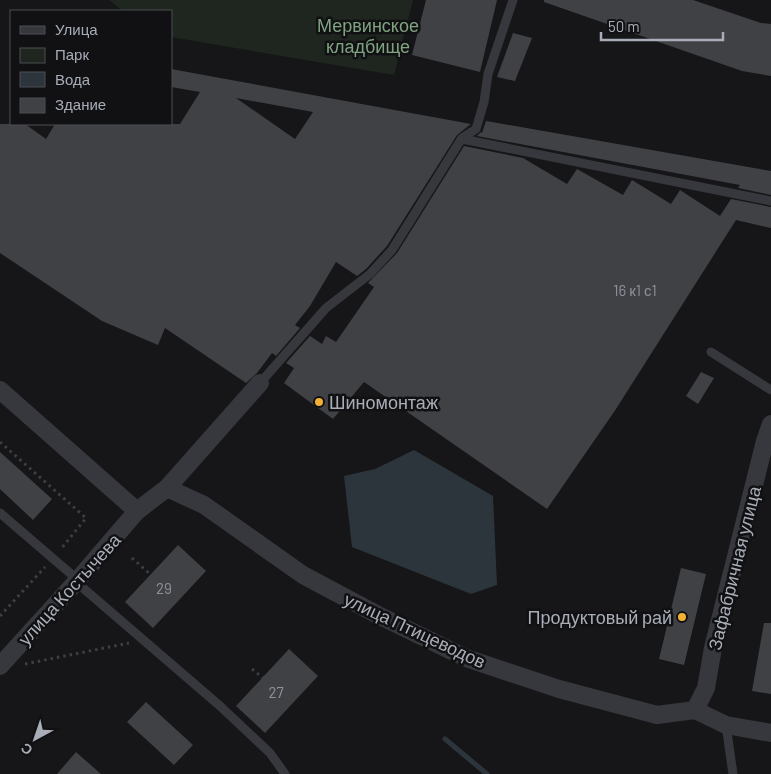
<svg xmlns="http://www.w3.org/2000/svg" width="771" height="774" font-family="Barlow,sans-serif">
	<style>
		.green { fill: #1e261f }
		.water { fill: #2c353c }
		.lines { fill: none; stroke-linecap: round; stroke-linejoin: round }
		.stream { stroke: #2c353c; stroke-width: 5 }
		.building { fill: #404145; fill-rule: evenodd }
		.path { stroke: #3d3f44; stroke-width: 3; stroke-dasharray: 2.5 4; stroke-linecap: butt }
		.lane { stroke: #37383d; stroke-width: 9 }
		.street { stroke: #37383d; stroke-width: 18 }
		.poi-dot { fill: #f2b134; stroke: #111113; stroke-width: 2 }
		.labels { text-anchor: middle; dominant-baseline: central; stroke-width: 5; stroke-linejoin: round; paint-order: stroke }
		.number-label { font-size: 15px; fill: #8e929b }
		.park-label { font-size: 18px; fill: #7fa381; stroke: #111113 }
		.poi-label { font-size: 18px; fill: #a8adb8; stroke: #111113; text-anchor: start }
		.street-label { font-size: 18px; fill: #a8adb8; stroke: #111113 }
	</style>
	<rect width="100%" height="100%" fill="#161618"/>
	<path class="green" d="M109,0h304l-19,75 -223,-38v-26h-48z"/>
	<path class="water" d="M414,450l79,46 4,89 -26,9 -119,-47 -8,-71 31,-7z"/>
	<g class="lines">
		<path class="stream" d="M445,739l42,35"/>
	</g>
	<path class="building" d="M426,0h71l-17,72 -68,-17z
		M544,0h149l68,23 10,1v52l-29,-5 -198,-69z
		M513,33l19,5 -17,43 -18,-4z
		M171,69l300,55 -14,11 -70,111 -21,23 -9,7 -21,-14 -26,44 -15,19 5,3 -24,28 -4,-3 -15,20 -11,10 -81,-55 -7,17 -56,-24 -102,-68v-129h25l21,15 9,-15h125l20,-32 -29,-5zM236,98l77,14 -18,27z
		M486,121l285,50v24l-33,-7 2,-3 -263,-49 4,-4 1,1z
		M464,146l59,12 44,26 10,-15 46,26 9,-15 39,24 9,-14 40,26 11,-17 40,8v21l-35,-8 -120,189 -69,100 -183,-127 -31,37 -49,-36 10,-15 -8,-5 24,-27 12,8 4,-8 10,6 38,-55 -6,-4 29,-30z
		M701,372l13,6 -16,26 -12,-8z
		M0,452l52,47 -19,21 -33,-31z
		M178,545l28,26 -53,57 -28,-26z
		M681,568l25,6 -22,91 -25,-6z
		M764,623h7v71l-19,-3z
		M289,649l29,27 -53,57 -29,-27z
		M146,702l47,43 -19,20 -47,-43z
		M76,752l25,22h-44z"/>
	<g class="lines">
		<path class="path" d="M0,442l86,76 -25,31
			M132,558l19,17
			M0,616l45,-49
			M25,664l104,-21
			M252,669l11,9"/>
		<path class="lane" d="M462,139l309,62
			M711,352l60,38
			M260,383l66,-75 44,-34 22,-24 70,-112 14,-9 8,-27 4,-28 25,-74
			M0,513l78,67
			M76,582l144,124 50,47 15,21
			M726,725l7,49"/>
		<path class="street" d="M0,390l137,121
			M167,488l37,17 99,70 75,40 88,43 93,31 98,26 38,-5 31,15 45,8
			M0,666l76,-84 61,-71 30,-23 93,-105
			M695,710l11,-22 7,-40 52,-207 6,-17"/>
	</g>
	<g class="poi-dot">
		<circle cx="319" cy="402" r="5"/>
		<circle cx="682" cy="617" r="5"/>
	</g>
	<g class="labels">
		<g class="number-label">
			<text x="635" y="290">16 к1 с1</text>
			<text x="164" y="588">29</text>
			<text x="276" y="692">27</text>
		</g>
		<g class="park-label">
			<text x="368" y="25">Мервинское<tspan x="368" dy="21">кладбище</tspan></text>
		</g>
		<g class="poi-label">
			<text x="329" y="402">Шиномонтаж</text>
			<text x="672" y="617" text-anchor="end">Продуктовый рай</text>
		</g>
		<g class="street-label">
			<text transform="translate(734 568) rotate(-76)">Зафабричная улица</text>
			<text transform="translate(69 589) rotate(-48)">улица Костычева</text>
			<text transform="translate(415 630) rotate(25)">улица Птицеводов</text>
		</g>
	</g>
	<rect x="10" y="10" width="162" height="115" fill="#111113" stroke="#4d4f55"/>
	<rect x="20" y="26" width="25" height="8" fill="#37383d" stroke="#4d4f55"/>
	<text x="55" y="35" font-size="15" fill="#a8adb8">Улица</text>
	<rect x="20" y="48" width="25" height="15" fill="#1e261f" stroke="#4d4f55"/>
	<text x="55" y="60" font-size="15" fill="#a8adb8">Парк</text>
	<rect x="20" y="72" width="25" height="15" fill="#2c353c" stroke="#4d4f55"/>
	<text x="55" y="85" font-size="15" fill="#a8adb8">Вода</text>
	<rect x="20" y="98" width="25" height="15" fill="#404145" stroke="#4d4f55"/>
	<text x="55" y="110" font-size="15" fill="#a8adb8">Здание</text>
	<g transform="translate(35 739) rotate(220)" stroke="#111113" stroke-width="4" paint-order="stroke">
	<path d="M0-4L9 19L0 12L-9 19Z" fill="#a8adb8"/>
	<text y="-8" font-size="14" font-weight="bold" text-anchor="middle" fill="#a8adb8">С</text>
	</g>
	<path d="M601 32v8h122v-8" fill="none" stroke="#a8adb8" stroke-width="2.5"/>
	<text x="608" y="32" font-size="15" fill="#a8adb8" stroke="#111113" stroke-width="4" paint-order="stroke">50 m</text>
</svg>
